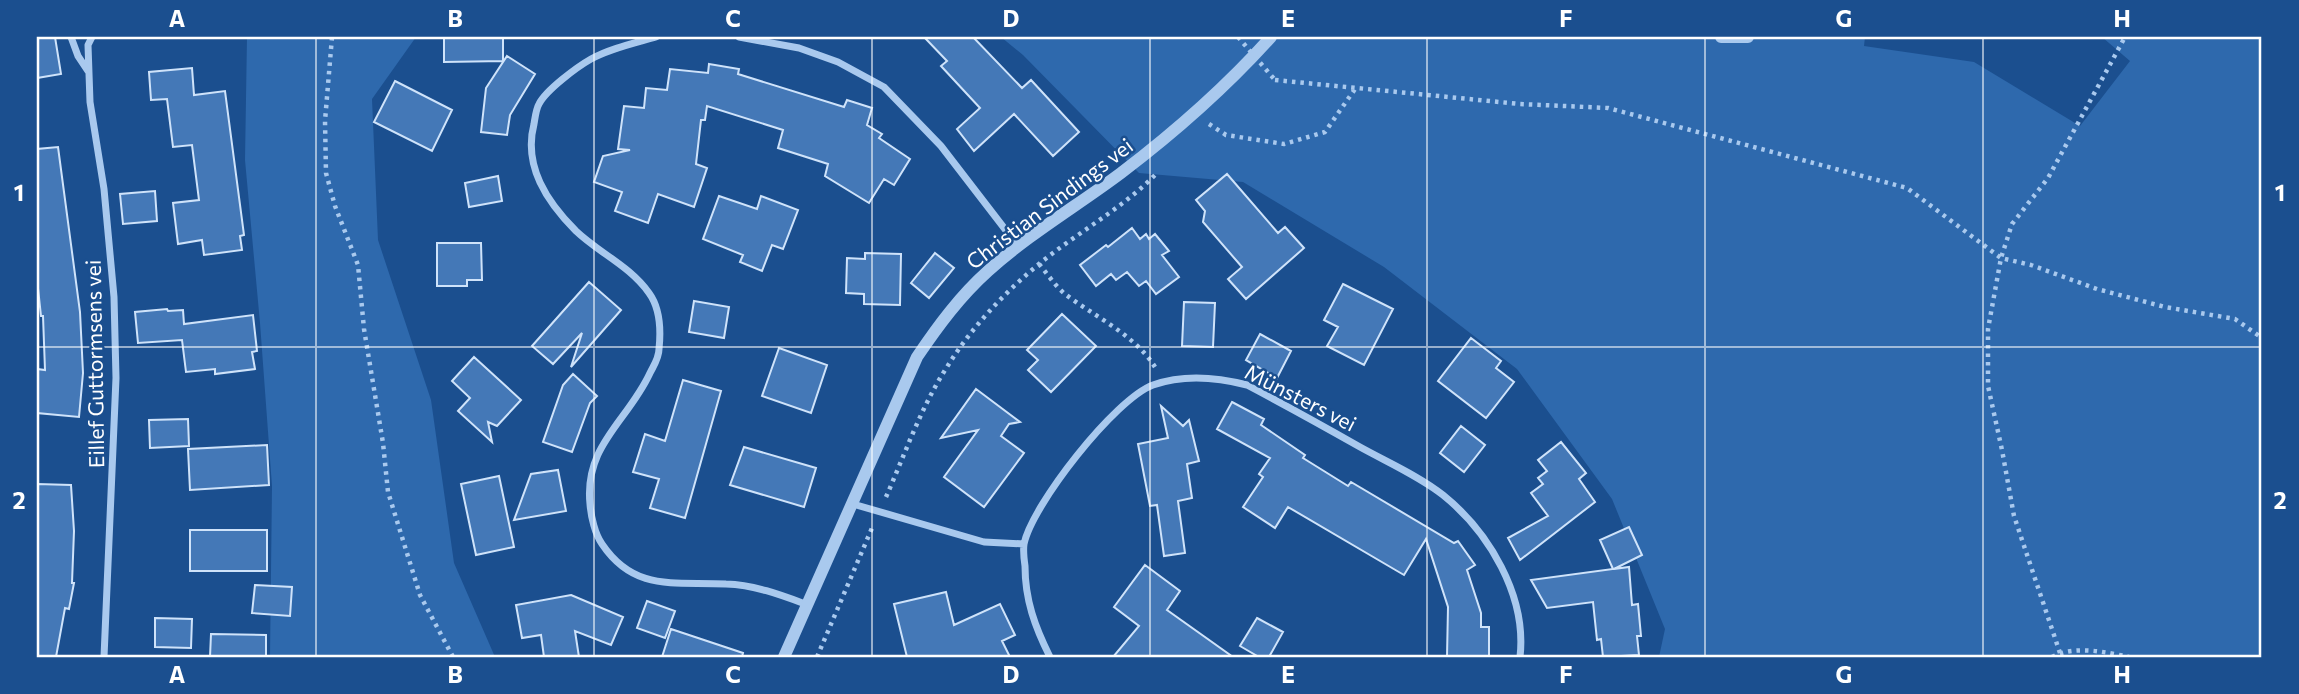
<svg xmlns="http://www.w3.org/2000/svg" width="2299" height="694" font-family="Commissioner,sans-serif">
	<style>
		.green { fill: #2e69ad }
		.building { fill: #4478b7; stroke: #cfe3fa; stroke-width: 2 }
		.lines { fill: none; stroke-linecap: round; stroke-linejoin: round }
		.path { stroke: #a9c9ee; stroke-width: 4.5; stroke-dasharray: 3.5 5; stroke-linecap: butt }
		.minor { stroke: #a9c9ee; stroke-width: 7 }
		.tertiary { stroke: #a9c9ee; stroke-width: 12 }
		.path-bridge { stroke: #a9c9ee; stroke-width: 4.5; stroke-dasharray: 3.5 5; stroke-linecap: butt }
		.grid { fill: none; stroke: #fff; stroke-width: 2; stroke-opacity: 0.55 }
		.labels { text-anchor: middle; dominant-baseline: central; stroke-width: 5; stroke-linejoin: round; paint-order: stroke }
		.street-label { font-size: 21px; fill: #fff; stroke: #1b4f8f }
		.neatline { fill: none; stroke: #fff; stroke-width: 2.5 }
		.grid-label { font-size: 23px; text-anchor: middle; font-weight: bold; fill: #fff }
	</style>
	<rect width="100%" height="100%" fill="#1b4f8f"/>
	<path class="green" d="M247,37h169l-44,62 6,141 53,160 23,163 41,94h-225l2,-171 -12,-163 -15,-163z
		M1001,37h864l-1,9 110,16 106,64 50,-65 -28,-24h160v620h-603l6,-28 -53,-130 -95,-130 -133,-102 -141,-85 -104,-9 -116,-118z"/>
	<path class="building" d="M37,37h18l6,37 -24,4z
		M444,37h59v24l-59,1z
		M924,37h49l49,51 9,-8 48,52 -26,24 -39,-42 -40,37 -17,-22 23,-21 -39,-42 6,-5z
		M507,56l28,18 -25,41 -3,20 -26,-3 5,-44z
		M709,64l30,5 -1,5 106,33 3,-7 25,8 -5,17 15,9 -3,4 31,21 -16,26 -10,-6 -15,24 -44,-27 3,-12 -50,-16 5,-18 -76,-24 -2,14h-4l-5,44 11,4 -13,39 -36,-13 -10,29 -33,-12 7,-19 -28,-10 9,-26 27,-6 -12,-1 6,-43 20,2 2,-20 21,2 3,-21 38,4z
		M192,68l2,27 31,-4 19,144 -4,1 2,14 -38,5 -2,-15 -24,4 -5,-41 26,-3 -7,-55 -19,2 -6,-48 -16,1 -2,-28z
		M395,81l57,29 -20,41 -58,-29z
		M58,147l22,165 3,61 -4,44 -42,-4v-44l8,1 -2,-54h-2l-4,-37v-130z
		M1227,174l51,59 7,-6 19,21 -58,51 -18,-20 14,-12 -39,-45 2,-11 -9,-11z
		M498,176l4,25 -33,6 -4,-24z
		M155,191l2,30 -34,3 -3,-30z
		M719,196l38,13 4,-13 37,14 -15,39 -11,-4 -10,26 -22,-9 3,-7 -40,-16z
		M1132,228l8,11 6,-5 3,5 6,-5 14,17 -7,4 17,22 -23,17 -10,-13 -7,5 -12,-14 -11,8 -5,-6 -15,12 -16,-21 26,-20 2,2z
		M437,243h44l1,37h-15v6h-30z
		M865,253l36,1 -1,51 -36,-1v-10l-18,-1 1,-35 18,1z
		M935,253l19,15 -25,30 -18,-15z
		M589,282l32,28 -50,57 11,-34 -29,31 -21,-18z
		M1343,284l50,25 -29,56 -37,-19 11,-19 -14,-7z
		M694,301l35,6 -5,31 -35,-6z
		M1184,302l31,1 -2,44 -31,-1z
		M167,309l1,2 15,-1 1,14 69,-9 4,36 -5,1 3,17 -40,5v-5l-29,3 -4,-32 -44,3 -3,-31z
		M1062,314l34,32 -45,46 -23,-22 10,-10 -11,-10z
		M1260,334l31,17 -14,27 -31,-18z
		M1471,338l30,23 -5,7 18,14 -28,36 -48,-37z
		M779,348l48,17 -16,48 -49,-17z
		M474,357l47,43 -24,26 -9,-4 4,20 -34,-31 12,-13 -18,-17z
		M573,374l24,22 -7,7 -18,49 -29,-10 20,-57z
		M683,380l38,11 -36,127 -35,-10 9,-29 -26,-7 12,-38 20,7z
		M976,389l44,33 -11,2 -8,12 23,17 -40,54 -40,-30 34,-47 -37,8z
		M1232,402l32,17 -3,6 44,30 -2,3 45,28 3,-4 103,61 4,-2 17,24 -8,5 14,43v14h8v30h-42l1,-50 -22,-68 -22,36 -116,-68 -13,21 -32,-21 20,-30 -4,-3 11,-16 -53,-29z
		M1161,406l22,20 6,-6 10,41 -12,3 5,34 -14,3 7,52 -21,3 -7,-51 -7,1 -12,-62 30,-6z
		M188,419l1,27 -39,2 -1,-28z
		M1461,426l24,19 -21,27 -24,-19z
		M1561,442l25,31 -7,6 16,23 -75,58 -12,-22 40,-22 -17,-23 12,-9 -5,-6 9,-7 -9,-11z
		M267,445l2,40 -79,5 -2,-41z
		M744,447l72,21 -12,39 -74,-22z
		M558,470l8,41 -52,9 17,-46z
		M499,476l15,71 -38,8 -15,-71z
		M37,484l34,1 3,46 -2,52h2l-5,26 -4,-1 -9,49h-19z
		M1629,527l13,28 -28,14 15,-2 3,38 6,-1 3,32h-4l2,19 -36,2 -2,-18 -4,1 -4,-38 -46,6 -16,-28 82,-11 -13,-29z
		M190,530h77v41h-77z
		M1145,565l35,26 -13,19 66,47h-120l26,-31 -25,-19z
		M255,585l37,2 -2,29 -38,-3z
		M946,592l8,33 46,-21 15,31 -13,6 8,16h-103l-13,-53z
		M571,595l52,22 -12,28 -36,-14 4,26h-35l-3,-22 -19,3 -6,-33z
		M647,601l28,10 -10,27 -28,-10z
		M155,618l37,1 -1,29 -36,-1z
		M1257,618l26,14 -14,25h-10l-19,-11z
		M671,629l72,24 -1,4h-80z
		M211,634l55,1v22h-56z"/>
	<g class="lines">
		<path class="path" d="M332,37l-7,84 1,52 9,33 23,59 6,64 19,114 5,49 32,103 33,62
			M1275,80l245,24 88,4 299,80 94,70 30,7 66,24 68,18 70,12 27,19
			M1209,124l17,11 58,9 41,-12 30,-43
			M1039,264c8,9 16,22 26,30 29,22 70,41 90,73
			M886,497c19,-43 35,-90 61,-130 24,-39 57,-74 92,-103 39,-32 83,-55 118,-91
			M2060,653l-46,-137 -12,-66 -14,-64v-57l13,-71 11,-34 36,-46 77,-141
			M817,657l55,-129
			M2052,657c22,-12 54,-5 77,0"/>
		<path class="minor" d="M71,37l7,19 10,15
			M92,37l-4,8 2,57 14,87 10,108 2,81 -12,279
			M656,37c-21,6 -45,11 -65,22 -14,8 -45,31 -52,45 -3,5 -4,14 -5,20 -11,42 13,78 42,107 23,22 54,35 73,62 11,15 12,37 10,56 0,9 -5,16 -9,24 -22,48 -66,72 -60,131 1,13 5,30 12,40 33,49 74,37 124,40 29,1 55,11 82,21
			M739,37l60,11 39,14 46,25 57,59 77,100
			M853,504l131,38 40,2
			M1050,657c-15,-30 -25,-57 -25,-91 -1,-7 -2,-15 -1,-22 8,-39 91,-145 129,-159 31,-11 63,-8 94,0 38,20 76,41 113,62 27,15 59,29 83,48 46,37 84,101 77,162"/>
		<path class="tertiary" d="M1721,37h27
			M784,657l133,-300c21,-31 43,-61 71,-86 41,-37 89,-65 133,-98 54,-41 105,-86 150,-136"/>
		<path class="path-bridge" d="M1238,37l37,43"/>
	</g>
	<path class="grid" d="M316,37v620M594,37v620M872,37v620M1150,37v620M1427,37v620M1705,37v620M1983,37v620M37,347h2225"/>
	<g class="labels">
		<g class="street-label">
			<text transform="translate(1049 203) rotate(-37)">Christian Sindings vei</text>
			<text transform="translate(94 364) rotate(-91)">Eillef Guttormsens vei</text>
			<text transform="translate(1301 397) rotate(27)">Münsters vei</text>
		</g>
	</g>
	<rect width="2299" height="694" fill="none" stroke="#1b4f8f" stroke-width="77"/>
	<rect x="38" y="38" width="2222" height="618" class="neatline"/>
	<g class="grid-label">
		<text x="177" y="27">A</text>
		<text x="455" y="27">B</text>
		<text x="733" y="27">C</text>
		<text x="1011" y="27">D</text>
		<text x="1288" y="27">E</text>
		<text x="1566" y="27">F</text>
		<text x="1844" y="27">G</text>
		<text x="2122" y="27">H</text>
		<text x="19" y="201">1</text>
		<text x="2280" y="201">1</text>
		<text x="19" y="509">2</text>
		<text x="2280" y="509">2</text>
		<text x="177" y="683">A</text>
		<text x="455" y="683">B</text>
		<text x="733" y="683">C</text>
		<text x="1011" y="683">D</text>
		<text x="1288" y="683">E</text>
		<text x="1566" y="683">F</text>
		<text x="1844" y="683">G</text>
		<text x="2122" y="683">H</text>
	</g>
</svg>
